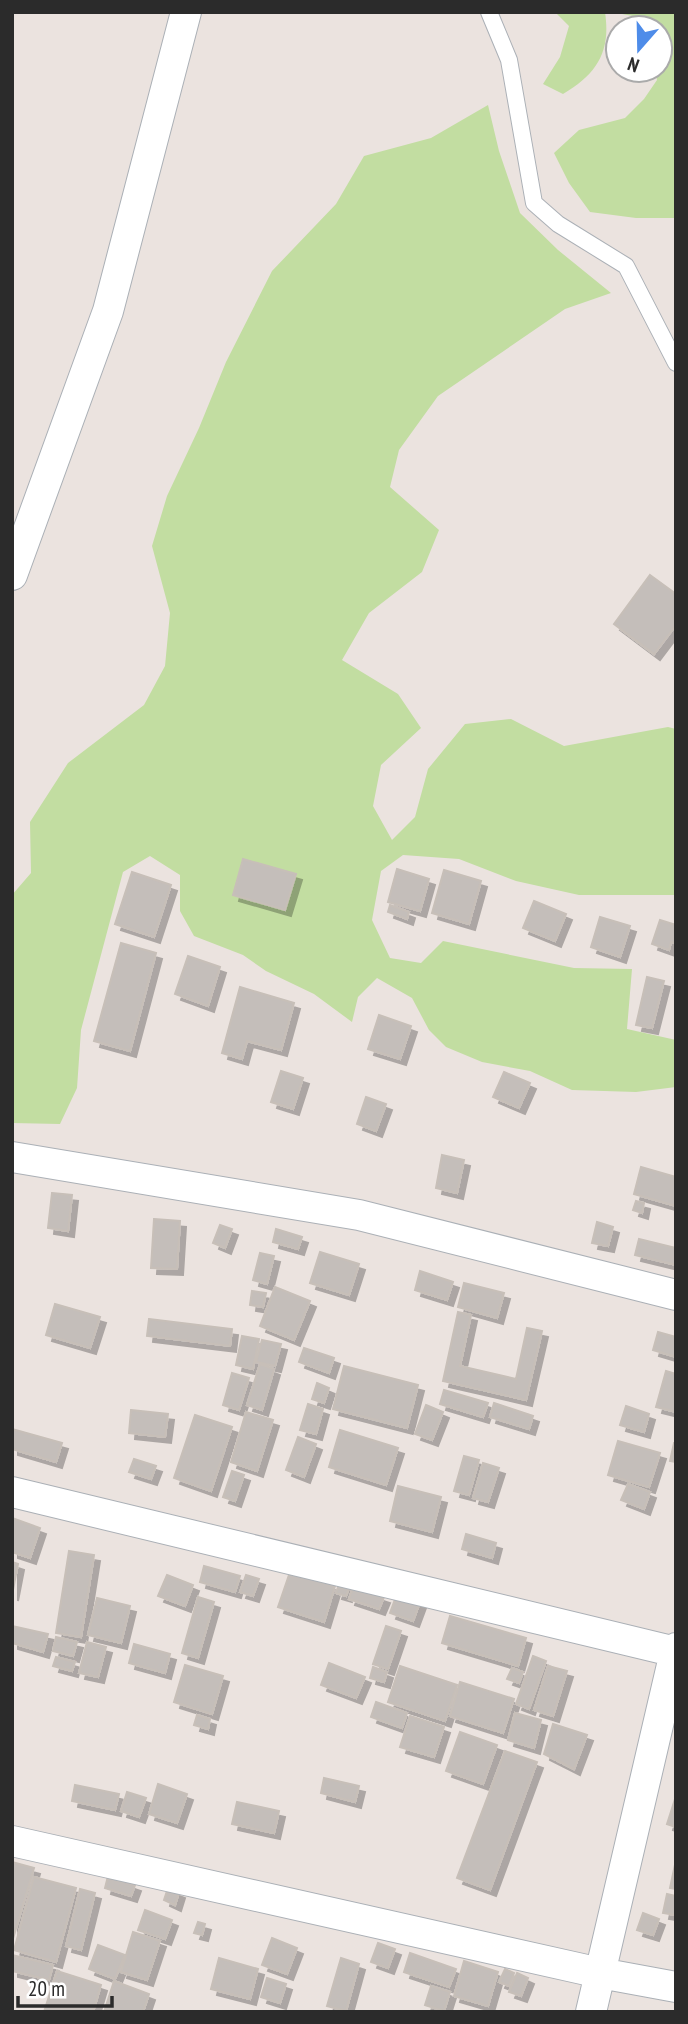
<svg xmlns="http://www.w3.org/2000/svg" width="688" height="2024" font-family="'PT Sans Narrow',sans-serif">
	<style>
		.green { fill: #c2dda1 }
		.building { fill: #c4beba; stroke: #c7bfb8; stroke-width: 2; filter: url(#shadow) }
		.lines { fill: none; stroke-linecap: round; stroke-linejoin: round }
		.lane-casing { stroke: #abb0b6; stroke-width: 18 }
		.street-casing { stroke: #abb0b6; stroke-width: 32 }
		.lane { stroke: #fff; stroke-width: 16 }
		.street { stroke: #fff; stroke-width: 30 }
	</style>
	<defs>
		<filter id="shadow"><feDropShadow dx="6" dy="6" stdDeviation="0" flood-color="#0004"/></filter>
	</defs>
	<rect width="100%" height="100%" fill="#ebe3df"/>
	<path class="green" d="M555,12h50c6,40 -8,62 -42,82l-20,-10 17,-27 9,-31z
		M611,12h65v206h-40l-46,-6 -21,-29 -15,-30 25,-23 46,-12 19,-19 13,-19 -2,-10h5v-42h-21l-6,-12z
		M488,105l11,46 21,62 38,37 53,43 -46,16 -127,87 -39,54 -9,37 49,43 -17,42 -53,41 -27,47 56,34 23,34 -40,37 -8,41 19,34 23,-23 13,-48 37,-45 46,-5 53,27 104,-19 8,2v166h-97l-63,-14 -57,-22 -56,-4 -22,16 -9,49 18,38 31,5 22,-22 131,27 58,1 -5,60 49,11v47l-40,5 -64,-2 -42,-19 -48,-9 -36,-15 -17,-17 -17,-32 -35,-20 -19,19 -6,25 -38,-28 -48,-23 -23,-16 -49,-19 -14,-25v-36l-30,-19 -27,16 -42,158 -4,58 -17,36 -48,-1v-228l19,-22 -1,-51 38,-59 76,-58 21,-39 5,-53 -18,-67 15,-50 32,-68 27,-66 46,-91 64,-67 28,-48 67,-18z"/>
	<path class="building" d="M650,575l26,19v31l-22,29 -40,-30z
		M243,859l53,15 -11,36 -52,-15z
		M397,869l32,10 -9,32 -32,-9z
		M444,870l37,11 -12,43 -37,-11z
		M132,872l39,13 -17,52 -39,-13z
		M534,901l32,13 -11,27 -32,-13z
		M390,905l19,7 -2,7 -19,-7z
		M600,917l30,9 -10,31 -29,-10z
		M660,920l16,5v18l-5,-1 -2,8 -17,-6z
		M121,943l35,10 -26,98 -36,-10z
		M188,956l32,11 -12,39 -33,-12z
		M647,977l17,4 -12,47 -16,-3z
		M240,987l54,16 -13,47 -34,-9 -5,18 -20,-6z
		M379,1015l32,11 -11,33 -32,-10z
		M281,1071l22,7 -10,31 -22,-7z
		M504,1072l26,11 -11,25 -26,-11z
		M366,1097l20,7 -10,27 -19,-7z
		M442,1155l22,5 -7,33 -21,-5z
		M641,1167l35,10v29l-42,-12z
		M52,1193l20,2 -4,36 -20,-3z
		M636,1201l8,2 -2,10 -9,-3z
		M154,1219l26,2 -3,48 -26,-1z
		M597,1222l16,5 -5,19 -16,-3z
		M220,1225l12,4 -7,19 -12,-5z
		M276,1229l26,8 -4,12 -25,-7z
		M639,1239l37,9v17l-41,-10z
		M320,1252l39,12 -10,31 -39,-12z
		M260,1253l14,3 -7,28 -14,-4z
		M420,1271l33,11 -6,18 -32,-10z
		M464,1283l40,10 -7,25 -39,-11z
		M275,1287l35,14 -16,39 -34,-14z
		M252,1291l14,2 -3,14 -13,-2z
		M55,1304l45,13 -10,31 -44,-13z
		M458,1312l13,3 -11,51 56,13 11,-51 15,3 -16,69 -83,-19z
		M149,1319l83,10 -2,17 -83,-10z
		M658,1332l18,5v20l-23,-7z
		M242,1336l17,3 -6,30 -17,-4z
		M262,1340l19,4 -6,22 -19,-4z
		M304,1348l30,10 -5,15 -30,-11z
		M260,1364l14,5 -12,41 -15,-5z
		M344,1366l74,19 -11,43 -74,-19z
		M666,1371l10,3v38l-20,-5z
		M232,1373l17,5 -10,32 -16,-5z
		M317,1383l12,5 -5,15 -12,-4z
		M444,1390l44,13 -5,14 -43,-13z
		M494,1403l39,13 -4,13 -39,-12z
		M308,1404l15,5 -7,25 -16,-4z
		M426,1405l17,7 -11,28 -17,-6z
		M626,1406l23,8 -5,18 -24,-7z
		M131,1410l37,4 -3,23 -36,-4z
		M246,1412l27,8 -16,51 -26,-9z
		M195,1415l37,12 -21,64 -37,-13z
		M12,1429l50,14 -6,19 -44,-13z
		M340,1430l58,18 -12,37 -57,-18z
		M298,1437l18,7 -12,33 -18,-7z
		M618,1441l42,12 -11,34 -41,-12z
		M674,1443h2v19l-6,-1z
		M464,1456l15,4 -10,35 -15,-4z
		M134,1459l22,7 -5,13 -22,-7z
		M483,1463l16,5 -11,34 -15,-4z
		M232,1471l12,4 -9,26 -12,-4z
		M628,1484l22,8 -6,17 -23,-9z
		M398,1486l43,11 -9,35 -42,-11z
		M12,1518l28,10 -10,30 -18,-6z
		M466,1534l30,9 -4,15 -30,-9z
		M69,1551l25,4 -13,82 -25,-4z
		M12,1562l6,2 -6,31z
		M204,1566l36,10 -5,16 -35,-10z
		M290,1572l45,14 -11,36 -46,-15z
		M167,1575l26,10 -8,21 -27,-10z
		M246,1575l13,4 -6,17 -13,-4z
		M340,1581l10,4 -4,11 -10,-3z
		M353,1587l31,10 -5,12 -30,-10z
		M397,1594l23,8 -7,19 -23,-8z
		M198,1597l16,5 -16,56 -16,-5z
		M97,1598l33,8 -9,37 -33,-8z
		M450,1616l76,22 -8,28 -76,-23z
		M12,1626l36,8 -5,18 -31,-9z
		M386,1626l15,5 -13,38 -15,-5z
		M56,1637l21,5 -4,14 -20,-5z
		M87,1642l19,5 -8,30 -19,-4z
		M134,1644l36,10 -5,19 -36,-10z
		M533,1656l13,5 -17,48 -13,-5z
		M56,1657l19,5 -3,9 -19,-5z
		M329,1663l36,14 -9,21 -35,-13z
		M185,1665l38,11 -11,38 -38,-12z
		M400,1666l57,19 -12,36 -57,-19z
		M548,1666l19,5 -14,45 -19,-6z
		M373,1667l14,5 -3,10 -14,-4z
		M512,1668l11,4 -4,11 -12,-4z
		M460,1682l54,17 -11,34 -53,-17z
		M376,1702l31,11 -5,15 -31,-11z
		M515,1713l26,7 -7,28 -26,-8z
		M197,1715l13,4 -2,10 -14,-4z
		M410,1716l34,11 -10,30 -34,-10z
		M553,1724l34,11 -13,34 -30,-15z
		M460,1732l37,13 -14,39 -37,-13z
		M505,1751l32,11 -47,128 -33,-12z
		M324,1778l35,8 -4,16 -34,-9z
		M158,1784l29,10 -10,29 -28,-9z
		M75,1785l44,9 -4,16 -43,-9z
		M127,1792l19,6 -7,19 -18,-6z
		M675,1799h1v28l-9,-3z
		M237,1802l42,9 -5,22 -42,-9z
		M676,1860v29l-6,-1z
		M12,1862l22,6 -22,74z
		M108,1876l27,9 -4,11 -26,-8z
		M34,1877l42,11 -20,74 -42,-12z
		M168,1888l11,4 -4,13 -11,-5z
		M80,1889l15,4 -14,57 -15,-4z
		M667,1894l9,2v19l-13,-2z
		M145,1910l27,10 -7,19 -27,-9z
		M643,1913l16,6 -6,16 -16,-5z
		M198,1922l7,2 -3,11 -8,-2z
		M133,1932l27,9 -13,39 -26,-8z
		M272,1938l25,10 -10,26 -25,-9z
		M378,1943l17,6 -7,19 -17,-6z
		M98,1945l27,10 -10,24 -26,-10z
		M410,1953l46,16 -7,18 -45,-15z
		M12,1955l41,10 -4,15 -37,-9z
		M219,1958l39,11 -8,30 -39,-10z
		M341,1958l18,6 -13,47 -19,-5z
		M464,1961l34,11 -10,34 -34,-10z
		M505,1969l9,4 -5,13 -10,-4z
		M57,1971l44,14 -8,27h-49z
		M517,1973l11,5 -7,18 -12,-4z
		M267,1978l19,6 -6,19 -19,-6z
		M114,1981l35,13 -6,18h-39z
		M431,1986l19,6 -6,19 -19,-6z"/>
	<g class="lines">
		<g class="lane-casing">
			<path id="lane" d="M489,12l20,48 25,143 24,21 68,42 50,97"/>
		</g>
		<g class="street-casing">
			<path id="street" d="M12,575l96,-264 78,-299
				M12,1157l347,58 317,80
				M12,1492l664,160
				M12,1841l588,132 76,14
				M591,2012l85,-364"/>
		</g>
		<use href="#lane" class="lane"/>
		<use href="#street" class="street"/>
	</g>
	<rect width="688" height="2024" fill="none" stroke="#2b2b2b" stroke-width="28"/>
	<g transform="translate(639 49) rotate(200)"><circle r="33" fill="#ffffff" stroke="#aaaaaa" stroke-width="2"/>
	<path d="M0-5L12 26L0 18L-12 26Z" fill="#4e8ce9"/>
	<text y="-10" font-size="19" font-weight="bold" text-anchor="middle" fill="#2b2b2b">N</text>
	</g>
	<path d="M18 1996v10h94v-10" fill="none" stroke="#2b2b2b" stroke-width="3.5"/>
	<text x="28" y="1996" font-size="21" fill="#2b2b2b" stroke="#ffffff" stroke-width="5" paint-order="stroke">20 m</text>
</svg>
